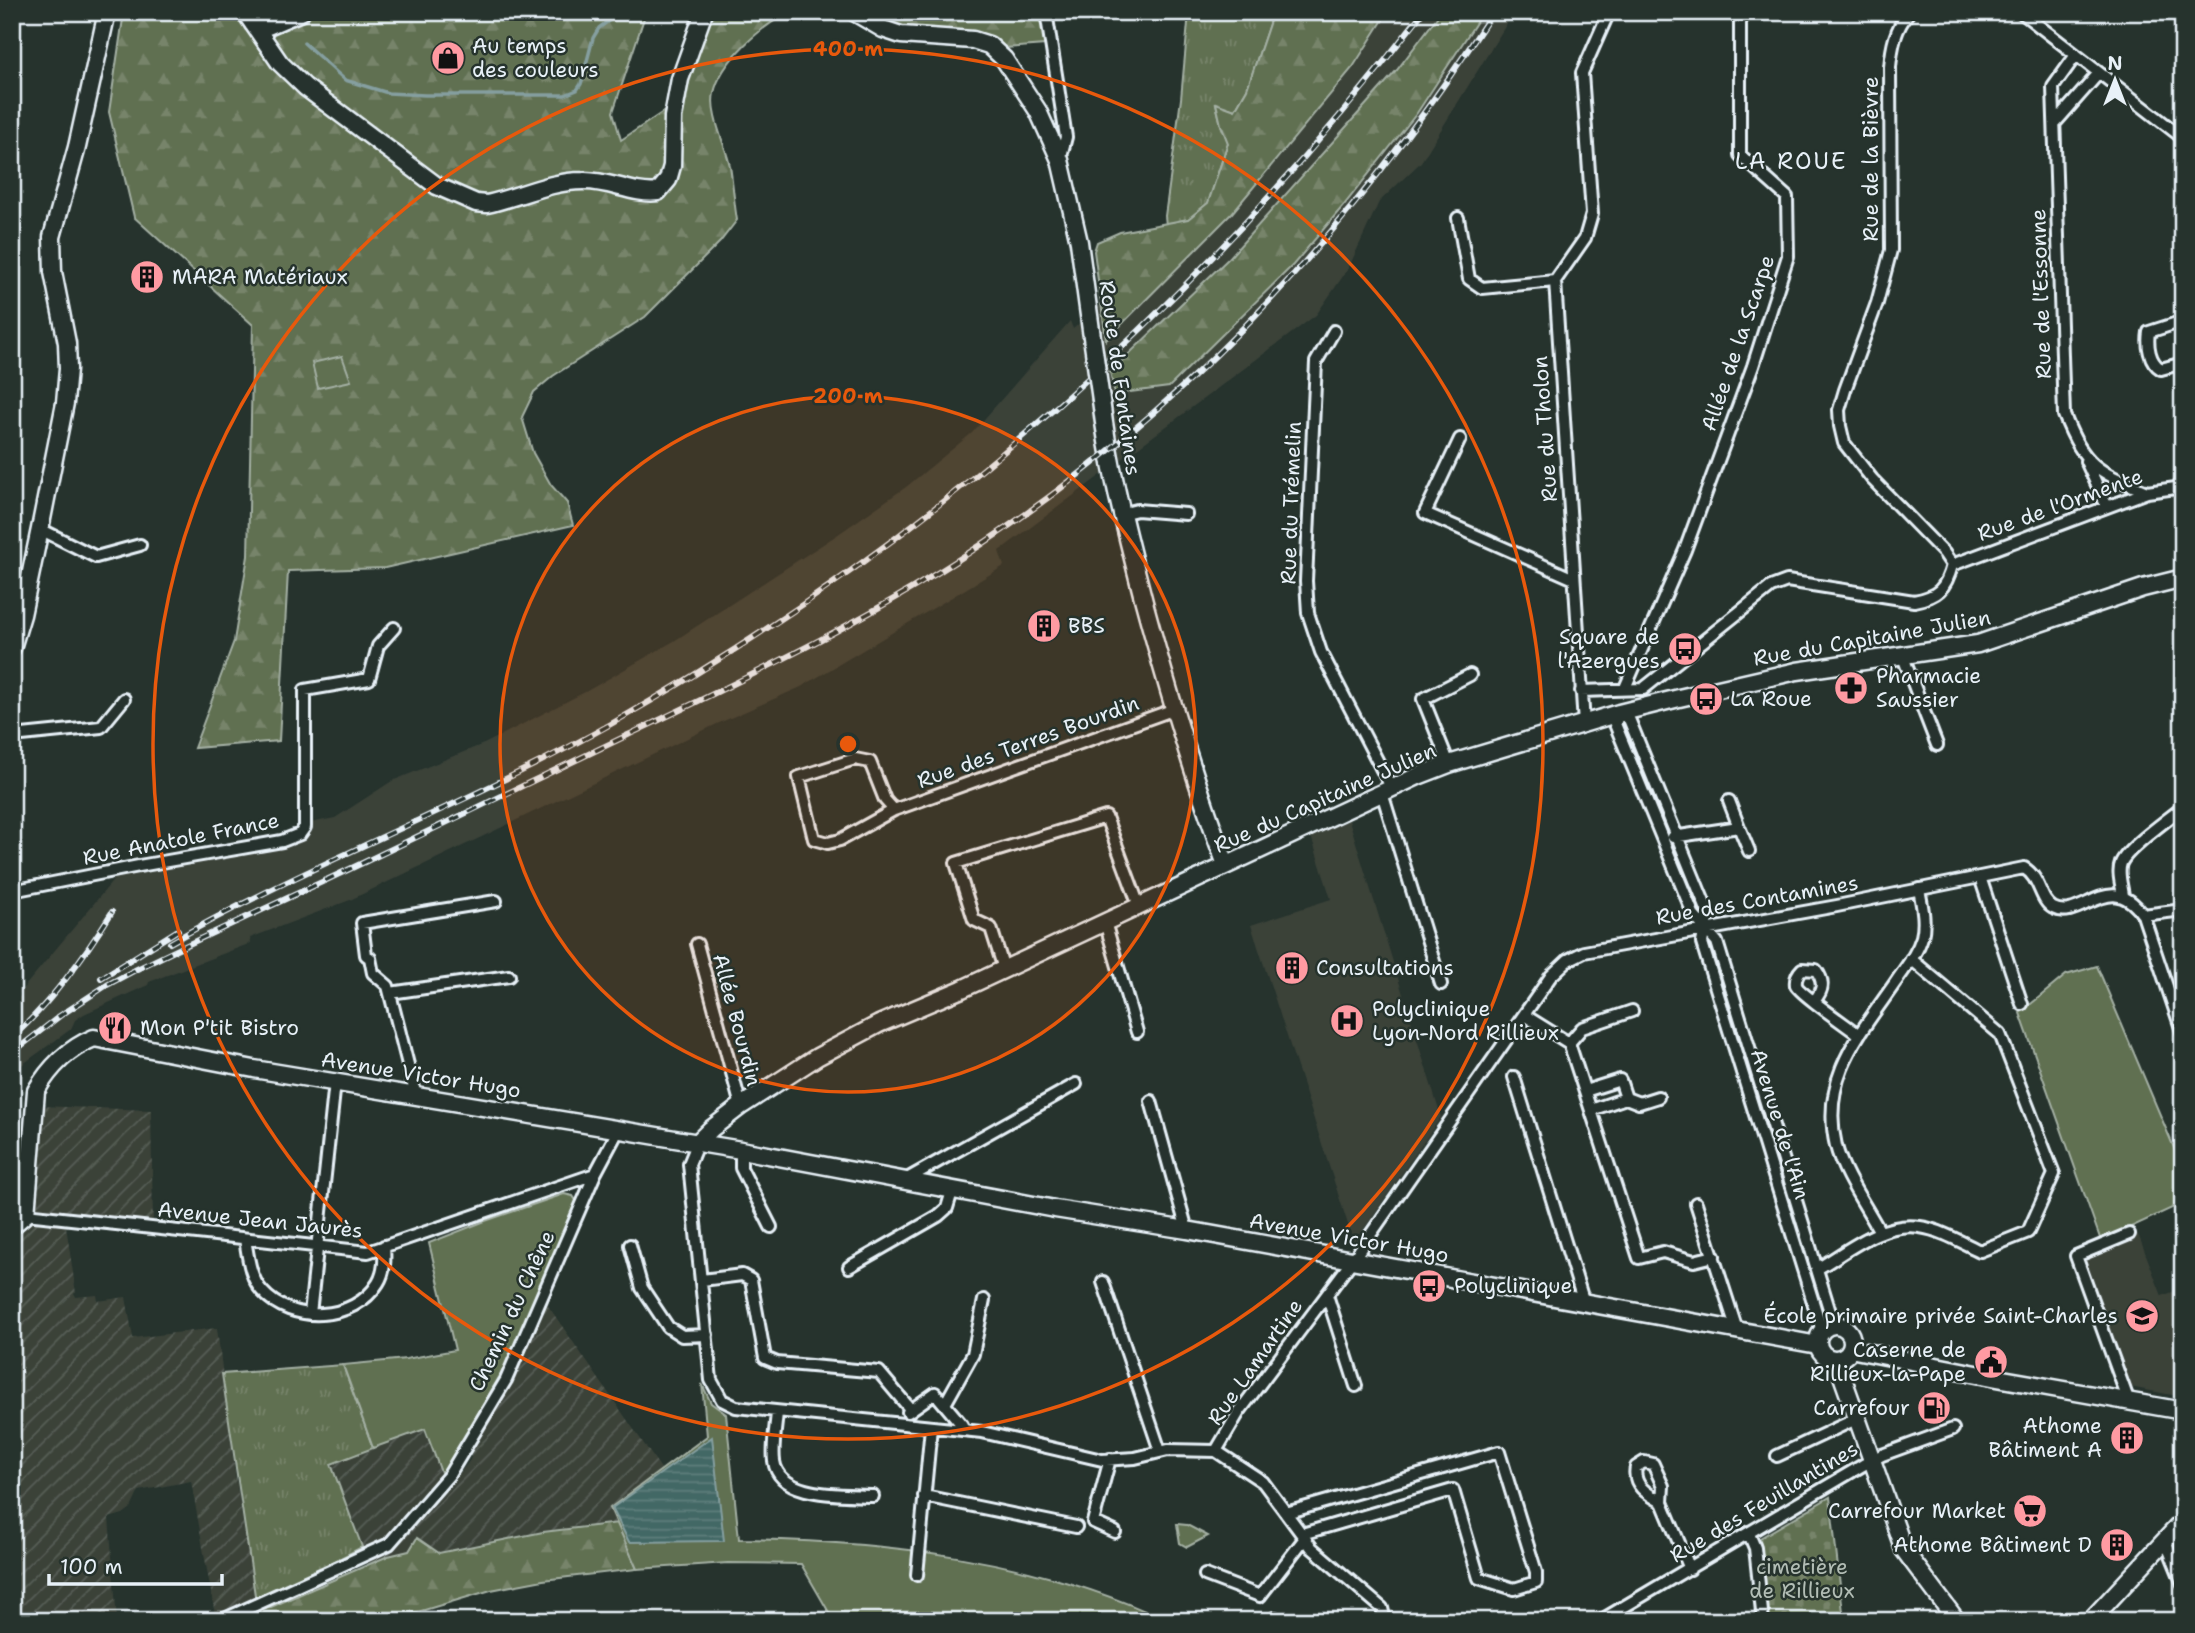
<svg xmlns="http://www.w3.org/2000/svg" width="2195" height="1633" font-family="'Shantell Sans',sans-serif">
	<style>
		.built { fill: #3b4239 }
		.industrial { fill: url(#industrial-furrows) }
		.grass { fill: url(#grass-tufts); stroke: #a4b0a4; stroke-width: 2 }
		.forest { fill: url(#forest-firs); stroke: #a4b0a4; stroke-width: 2 }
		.cemetery { fill: url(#cemetery-stones); stroke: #a4b0a4; stroke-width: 2 }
		.green { fill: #606f51; stroke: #a4b0a4; stroke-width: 2 }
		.water { fill: url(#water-rules); stroke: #859fa0; stroke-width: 2 }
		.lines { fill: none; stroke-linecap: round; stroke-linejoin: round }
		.stream { stroke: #859fa0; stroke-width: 3.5 }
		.street-casing { stroke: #e8f1f8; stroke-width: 16 }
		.secondary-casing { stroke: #e8f1f8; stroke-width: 21 }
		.street { stroke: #26332d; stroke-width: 10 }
		.secondary { stroke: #26332d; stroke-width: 16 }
		.rail-casing { stroke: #e8f1f8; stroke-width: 6 }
		.rail { stroke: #26332d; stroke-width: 3.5; stroke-dasharray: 10; stroke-linecap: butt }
		.secondary-bridge-casing { stroke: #e8f1f8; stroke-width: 21; stroke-linecap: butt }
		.secondary-bridge { stroke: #26332d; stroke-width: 16 }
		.ring { fill: none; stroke: #e8590c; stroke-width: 3.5 }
		.labels { text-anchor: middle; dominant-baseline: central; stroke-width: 5; stroke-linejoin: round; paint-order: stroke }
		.poi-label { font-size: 21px; fill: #e8f1f8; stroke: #26332d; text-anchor: start }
		.street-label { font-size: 21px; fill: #e8f1f8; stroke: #26332d }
		.park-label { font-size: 21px; fill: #b2bdb5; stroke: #26332d }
		.neighbourhood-label { font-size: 23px; letter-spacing: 2px; fill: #e8f1f8; stroke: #26332d }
		.centre { fill: #e8590c; stroke: #26332d; stroke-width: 3.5 }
		.ring-label { font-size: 21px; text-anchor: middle; font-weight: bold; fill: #e8590c; stroke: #26332d; stroke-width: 5; stroke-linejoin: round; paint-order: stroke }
	</style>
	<defs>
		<pattern id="industrial-furrows" width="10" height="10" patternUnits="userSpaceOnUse" patternTransform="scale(1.75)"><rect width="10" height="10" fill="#3b4239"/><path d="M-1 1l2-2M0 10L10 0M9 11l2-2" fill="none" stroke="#575e56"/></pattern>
		<pattern id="grass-tufts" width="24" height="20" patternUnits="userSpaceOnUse" patternTransform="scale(1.75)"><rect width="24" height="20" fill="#606f51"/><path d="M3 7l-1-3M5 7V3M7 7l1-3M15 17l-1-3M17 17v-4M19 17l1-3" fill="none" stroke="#77846b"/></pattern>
		<pattern id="forest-firs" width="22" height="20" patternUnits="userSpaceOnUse" patternTransform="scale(1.75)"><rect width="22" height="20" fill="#606f51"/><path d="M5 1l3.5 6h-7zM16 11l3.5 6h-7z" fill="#77846b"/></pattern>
		<pattern id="cemetery-stones" width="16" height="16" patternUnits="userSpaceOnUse" patternTransform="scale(1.75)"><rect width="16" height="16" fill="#606f51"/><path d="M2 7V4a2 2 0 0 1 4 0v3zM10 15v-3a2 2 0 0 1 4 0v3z" fill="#77846b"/></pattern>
		<pattern id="water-rules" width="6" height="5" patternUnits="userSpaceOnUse" patternTransform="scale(1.75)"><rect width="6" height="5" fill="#436865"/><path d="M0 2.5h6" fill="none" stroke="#5e7e7c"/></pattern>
	</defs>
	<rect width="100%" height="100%" fill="#26332d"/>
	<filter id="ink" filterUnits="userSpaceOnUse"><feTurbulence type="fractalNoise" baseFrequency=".0143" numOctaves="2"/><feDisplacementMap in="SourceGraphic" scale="14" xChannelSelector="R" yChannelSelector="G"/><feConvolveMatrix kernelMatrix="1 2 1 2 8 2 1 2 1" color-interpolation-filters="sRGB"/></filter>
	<g filter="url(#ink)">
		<path class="built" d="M1365,12h149l-93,150 -42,40 -31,67 -32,46 -317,236 5,15 -203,121 -82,36 -369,177 -100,38 1,5 -102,39 -1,3 -64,29 -9,6 -4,9 -59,43v-70l10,-7 -2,-3 96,-115 176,-33 16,-9 2,-12 25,-5 57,-37 94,-38 101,-52 87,-50 163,-106 69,-48 66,-54 98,-112 3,8 133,-117z
			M1349,820l92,297 -87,126 -103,-318 80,-26 -20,-63z
			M2138,1234l24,62 21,-8v109l-53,-10 -49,-127z"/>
		<path class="industrial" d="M39,1106l112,4 2,114 -2,12 -85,-10 10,67h-2l2,4 21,-2 1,6 28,-4 7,41 84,-10 18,145 21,129 -40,18 -25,-139 -52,10 -8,17 -8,6 -14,4 8,103h-105v-504l12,13 13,1z
			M544,1300l118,170 -52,38 8,15 -75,9 -104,21 -30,-2 -21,5 -19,8 -38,-101 94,-34 24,58 21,-27 3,-13 34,-58z"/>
		<path class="grass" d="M1189,12h84l-26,77 -12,21 -19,-6 5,21 7,17 -20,61 -19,16 -23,6 -1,-9 16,-117z
			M343,1365l30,83 -42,16 31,83 -106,55 -34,-228z"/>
		<path class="forest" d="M124,12h522l-33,100 8,28 45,-30 5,-33 26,-65h93c-29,14 -69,49 -76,81 -5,21 12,53 16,73 3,18 4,36 7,54l-17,22 -75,75 -92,59 -19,16 -12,25 11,36 18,32 16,18 6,22 -188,43 -97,3 -9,170 -85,7 40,-107 14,-85 5,-231 -119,-108 -25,-105z
			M844,12h202l-1,33 -40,3 -44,-11 -83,-12z
			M1273,12h115l-35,55 -121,146 -126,127 -12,-89 3,-9 23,-10 68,-13 20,-16 20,-60 -7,-18 -5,-22 19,7 12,-21z
			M1441,12h42l-66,101 -73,92 -51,60 -124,122 -54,7 -5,-22 119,-114 168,-188z
			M618,1523l19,46 -94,11 -52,10 -103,31h-149l149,-65 21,-5 8,-13 22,15 104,-21z"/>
		<path class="cemetery" d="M1830,1497l14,124h-75l-9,-83z"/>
		<path class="green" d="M342,356l9,25 -33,7 -6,-25z
			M2097,966l86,203v53l-7,-16 -75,35 -81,-228 46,-38z
			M564,1194l9,2 4,6 -4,11 -65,149 -66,113 -17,-46 -52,19 -30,-83 63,-6 49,-9 -26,-107 56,-22z
			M702,1384l9,19 15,11 13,125c145,2 296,19 428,82h-333l-33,-57 -73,-1 -91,6 -27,-61 97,-72z
			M1177,1524l10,1 21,11 -21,11 -7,-4z"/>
		<path class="water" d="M712,1437l12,104 -95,1 -17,-34z"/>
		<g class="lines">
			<path class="stream" d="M304,43l41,37 43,13 37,2h140l12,-5 4,-6 12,-46 6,-10 21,-16"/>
			<g class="street-casing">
				<path id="street" d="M1046,12l20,125 -6,23
					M2021,12l162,126
					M2076,55l-23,32 11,328c21,52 33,56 83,77
					M2055,123l44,-50
					M1458,218l11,61 13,9 73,-7 29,443
					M1555,281l30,-43 7,-24 -10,-141 27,-61
					M2183,321l-34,11c-2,13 0,30 12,37l22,-6
					M1334,331l-18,31 -10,219 2,32 13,39 71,137
					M1460,439l-35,74 149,66
					M2086,461l21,46
					M1121,514l16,-4 49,4
					M40,529l56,28 44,-12
					M1952,565l195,-73 36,-5
					M1903,657l34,88
					M1625,688l60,-138 68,-184 35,-110 -1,-59 -47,-42v-143
					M1643,689l128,-102 16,-6 127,20c23,-4 32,-12 38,-36l-8,-12 -72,-74 -28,-36 -4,-17 -1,-16 6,-20 32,-87 14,-53 -1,-183c2,-21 5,-38 19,-55
					M1581,691l62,-2
					M12,736l89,-9 23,-28
					M1449,764l-26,-65 47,-24
					M1382,793l59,191
					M894,810l-54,30 -12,3 -14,-4 -15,-62 56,-18 15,3 15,38 9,10 281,-101
					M1739,827l10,24
					M1673,837l66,-10 -10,-26
					M1980,877l42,127
					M12,891l127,-25 143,-25 18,-7 5,-7v-137l64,-11 9,-33 16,-18
					M2123,896c-1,-10 -6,-23 -2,-33 6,-15 48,-44 62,-56
					M2143,915l40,-5
					M1105,922l32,110
					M697,944l44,162
					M1004,969l-13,-41 -17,-8 -18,-57 150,-46 33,89
					M390,993l119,-17
					M1814,1001c9,-10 11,-19 2,-31l-14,-1c-4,4 -7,9 -6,16 2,7 54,43 63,50
					M1524,1015l45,28 70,215 24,-6 31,9 20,-5
					M1569,1043l13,-15 50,-17
					M1514,1077l70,226
					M1585,1091l35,-11 6,18
					M416,1096l-28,-110 -15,-13 -3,-15 -4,-3 -4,-32 134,-22
					M1151,1101l36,129
					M1591,1110l35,-12 13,5 19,-6
					M698,1142l-9,22 22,216 11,20 14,7 246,25 120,28 33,-2 33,-8 48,1 47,31 49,66 70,60 3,13
					M741,1150v18l30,59
					M907,1179l169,-95
					M1696,1203l41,127
					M26,1214l342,38 227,-78 24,-45
					M1880,1232c-14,-26 -37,-58 -44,-86 -16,-68 23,-111 59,-163 10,-15 22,-29 27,-46 4,-16 0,-32 -3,-48
					M2129,1234l-53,22 53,146
					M245,1239c3,17 5,39 17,52 29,33 92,31 116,-8 7,-11 7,-24 6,-37
					M630,1245l12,43 26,39 14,9 25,-1
					M849,1267l89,-51 9,-8 6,-20
					M1817,1269c31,-18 65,-48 103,-42 21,3 41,15 60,24l48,-19 26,-58 -54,-140 -89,-75
					M702,1280l40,-5 9,5 14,78 12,5 102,9 32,38
					M1103,1282l57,169
					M1327,1295l29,91
					M310,1314l25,-232
					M1822,1331l-120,-388 6,-31 -79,-193 -10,-6 -4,11 79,192 23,26 117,383
					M945,1404l28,-50 11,-54
					M777,1412c-1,15 -5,34 -3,49 5,38 70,33 99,35
					M908,1412l27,-19 27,32 2,5
					M1216,1451l23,-39 113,-151 199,-285 17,-16 16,-8 253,-46 187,-38c17,10 15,32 29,40 28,15 57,-41 90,7l40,119
					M1777,1456l79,-37
					M1110,1459l-17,63 22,10
					M924,1496l152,31
					M1662,1502c-15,-8 -30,-17 -26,-35l8,-5 9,2 10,22 -1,16 28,67
					M1286,1513l213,-61 37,120v10l-22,7 -35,-11 -26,-88 -151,44
					M1749,1534l6,14 8,73
					M2165,1540l18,44
					M917,1575l14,-148
					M1205,1575l55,21 45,-58
					M1275,1618l6,3
					M220,1621l169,-77 60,-69 57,-95 89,-206
					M1600,1621l263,-156 19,-10 71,-26"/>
			</g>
			<g class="secondary-casing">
				<path id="secondary" d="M245,12l35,51 25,24 132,99 39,17 11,1c32,-7 63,-23 96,-23 26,-1 50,14 75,11l10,-12 4,-14 1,-49 7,-38 24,-67
					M854,12l29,17 18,6 72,5 16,5 15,14 34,52 22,49 19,82 12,88
					M253,24l15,2 33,-14
					M1101,400c8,69 26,135 43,202 24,89 50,177 82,263
					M12,648l10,-33 18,-86 25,-126 3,-34 -1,-26 -14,-71 -1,-35 25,-90 30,-135
					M698,1142l13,-13 30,-23 76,-49 62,-33 83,-35 456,-213 31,-12 170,-51 60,-15 118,-27 181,-27 165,-56 40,-10
					M12,1226l14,-12 10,-123c13,-23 33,-43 58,-53l160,31 487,81 314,59 132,21 631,115
					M1818 1342a17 17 0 1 1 34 0a17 17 0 1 1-34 0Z
					M1850,1349l147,29 186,33
					M1836,1359l68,191 53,71
					M2090,1621l93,-100"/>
			</g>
			<use href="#street" class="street"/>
			<use href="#secondary" class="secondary"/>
			<g class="rail-casing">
				<path id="rail" d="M170,943c142,-81 297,-138 441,-219 323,-183 586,-418 812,-712
					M101,978l77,-48
					M58,1017l49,-32 30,-16c79,-39 159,-74 238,-112 84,-40 168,-81 253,-122 127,-61 255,-122 372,-203 204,-140 359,-313 493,-520
					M12,1038c40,-37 71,-80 100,-126
					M12,1053l53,-41"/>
			</g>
			<use href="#rail" class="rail"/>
			<g class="secondary-bridge-casing">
				<path id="secondary-bridge" d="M1091,330l10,70"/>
			</g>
			<use href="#secondary-bridge" class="secondary-bridge"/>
		</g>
	</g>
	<circle cx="848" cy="744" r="348" fill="#e8590c" fill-opacity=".12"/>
	<g class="ring">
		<circle cx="848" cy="744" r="348"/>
		<circle cx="848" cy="744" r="695"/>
	</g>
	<defs>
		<g id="shop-disc" transform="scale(1.75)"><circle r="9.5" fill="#ff9aa2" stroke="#26332d"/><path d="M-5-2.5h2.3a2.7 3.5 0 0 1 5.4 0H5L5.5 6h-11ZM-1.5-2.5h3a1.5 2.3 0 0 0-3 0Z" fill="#111"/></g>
		<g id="building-disc" transform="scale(1.75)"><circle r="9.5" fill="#ff9aa2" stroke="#26332d"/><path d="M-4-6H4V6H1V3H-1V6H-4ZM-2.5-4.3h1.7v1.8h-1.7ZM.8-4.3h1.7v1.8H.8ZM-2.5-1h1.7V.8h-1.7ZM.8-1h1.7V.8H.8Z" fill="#111"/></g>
		<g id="bus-disc" transform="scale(1.75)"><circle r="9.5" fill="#ff9aa2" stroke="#26332d"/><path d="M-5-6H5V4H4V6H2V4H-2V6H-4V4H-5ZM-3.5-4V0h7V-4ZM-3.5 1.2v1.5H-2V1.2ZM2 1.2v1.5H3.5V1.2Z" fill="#111"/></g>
		<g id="pharmacy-disc" transform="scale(1.75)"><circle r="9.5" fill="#ff9aa2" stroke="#26332d"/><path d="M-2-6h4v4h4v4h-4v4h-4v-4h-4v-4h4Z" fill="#111"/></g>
		<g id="hospital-disc" transform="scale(1.75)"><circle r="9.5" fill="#ff9aa2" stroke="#26332d"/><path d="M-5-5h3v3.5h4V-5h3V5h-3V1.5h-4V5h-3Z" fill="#111"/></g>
		<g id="restaurant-disc" transform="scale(1.75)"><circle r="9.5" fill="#ff9aa2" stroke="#26332d"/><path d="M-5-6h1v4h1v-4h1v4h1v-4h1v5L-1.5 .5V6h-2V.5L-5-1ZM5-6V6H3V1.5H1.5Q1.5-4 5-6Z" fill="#111"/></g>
		<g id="school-disc" transform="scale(1.75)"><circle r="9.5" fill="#ff9aa2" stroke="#26332d"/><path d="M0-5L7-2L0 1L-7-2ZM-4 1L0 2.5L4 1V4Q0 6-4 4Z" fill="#111"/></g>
		<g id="civic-disc" transform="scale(1.75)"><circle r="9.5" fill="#ff9aa2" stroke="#26332d"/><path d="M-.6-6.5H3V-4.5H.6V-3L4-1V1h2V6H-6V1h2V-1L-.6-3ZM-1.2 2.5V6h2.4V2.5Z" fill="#111"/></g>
		<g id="fuel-disc" transform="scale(1.75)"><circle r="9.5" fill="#ff9aa2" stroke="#26332d"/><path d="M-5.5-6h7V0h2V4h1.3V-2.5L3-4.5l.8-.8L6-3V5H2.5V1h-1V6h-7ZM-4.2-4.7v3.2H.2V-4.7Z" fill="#111"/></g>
		<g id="supermarket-disc" transform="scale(1.75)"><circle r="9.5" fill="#ff9aa2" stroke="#26332d"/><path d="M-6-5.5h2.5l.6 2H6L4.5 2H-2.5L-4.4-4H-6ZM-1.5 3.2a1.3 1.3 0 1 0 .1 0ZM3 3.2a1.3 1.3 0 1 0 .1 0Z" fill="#111"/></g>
	</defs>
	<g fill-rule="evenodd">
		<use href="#shop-disc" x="448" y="58"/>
		<use href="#building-disc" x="147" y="277"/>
		<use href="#building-disc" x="1044" y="626"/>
		<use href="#bus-disc" x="1685" y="649"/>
		<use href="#pharmacy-disc" x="1851" y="688"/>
		<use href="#bus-disc" x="1706" y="699"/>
		<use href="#building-disc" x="1292" y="968"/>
		<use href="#hospital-disc" x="1347" y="1021"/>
		<use href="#restaurant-disc" x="115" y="1028"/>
		<use href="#bus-disc" x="1429" y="1286"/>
		<use href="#school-disc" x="2142" y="1316"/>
		<use href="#civic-disc" x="1991" y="1362"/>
		<use href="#fuel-disc" x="1934" y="1408"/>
		<use href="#building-disc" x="2127" y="1438"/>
		<use href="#supermarket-disc" x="2030" y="1511"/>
		<use href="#building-disc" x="2117" y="1545"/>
	</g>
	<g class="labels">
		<g class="poi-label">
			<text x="472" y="46">Au temps<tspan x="472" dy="24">des couleurs</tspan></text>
			<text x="172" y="277">MARA Matériaux</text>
			<text x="1068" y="626">BBS</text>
			<text x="1660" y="637" text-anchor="end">Square de<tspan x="1660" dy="24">l'Azergues</tspan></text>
			<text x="1876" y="676">Pharmacie<tspan x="1876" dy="24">Saussier</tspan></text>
			<text x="1730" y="699">La Roue</text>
			<text x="1316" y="968">Consultations</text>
			<text x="1372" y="1009">Polyclinique<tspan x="1372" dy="24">Lyon-Nord Rillieux</tspan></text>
			<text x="140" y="1028">Mon P'tit Bistro</text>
			<text x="1454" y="1286">Polyclinique</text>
			<text x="2118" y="1316" text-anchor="end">École primaire privée Saint-Charles</text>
			<text x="1966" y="1350" text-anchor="end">Caserne de<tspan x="1966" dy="24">Rillieux-la-Pape</tspan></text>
			<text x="1910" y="1408" text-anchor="end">Carrefour</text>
			<text x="2102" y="1426" text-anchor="end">Athome<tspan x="2102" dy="24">Bâtiment A</tspan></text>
			<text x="2006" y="1511" text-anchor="end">Carrefour Market</text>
			<text x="2092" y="1545" text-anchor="end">Athome Bâtiment D</text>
		</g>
		<g class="street-label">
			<text transform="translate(1871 159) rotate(-90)">Rue de la Bièvre</text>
			<text transform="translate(2041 294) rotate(-92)">Rue de l'Essonne</text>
			<text transform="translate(1738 343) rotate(-71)">Allée de la Scarpe</text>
			<text transform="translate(1120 378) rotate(82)">Route de Fontaines</text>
			<text transform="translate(1545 429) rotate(-94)">Rue du Tholon</text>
			<text transform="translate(1291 503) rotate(-88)">Rue du Trémelin</text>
			<text transform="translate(2060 505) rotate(-20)">Rue de l'Ormente</text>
			<text transform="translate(1872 638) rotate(-10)">Rue du Capitaine Julien</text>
			<text transform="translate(1028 742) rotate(-20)">Rue des Terres Bourdin</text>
			<text transform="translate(1325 798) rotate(-24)">Rue du Capitaine Julien</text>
			<text transform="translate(181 839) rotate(-11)">Rue Anatole France</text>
			<text transform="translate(1757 900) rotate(-10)">Rue des Contamines</text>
			<text transform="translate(737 1020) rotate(75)">Allée Bourdin</text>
			<text transform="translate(421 1075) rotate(9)">Avenue Victor Hugo</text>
			<text transform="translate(1780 1124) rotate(73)">Avenue de l'Ain</text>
			<text transform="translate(260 1220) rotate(6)">Avenue Jean Jaurès</text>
			<text transform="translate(1349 1238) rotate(10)">Avenue Victor Hugo</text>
			<text transform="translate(512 1311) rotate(-65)">Chemin du Chêne</text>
			<text transform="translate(1255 1362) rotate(-55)">Rue Lamartine</text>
			<text transform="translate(1764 1502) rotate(-31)">Rue des Feuillantines</text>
		</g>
		<g class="park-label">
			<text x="1802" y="1567">cimetière<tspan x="1802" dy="24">de Rillieux</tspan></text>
		</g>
		<g class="neighbourhood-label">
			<text x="1791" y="161">LA ROUE</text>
		</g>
	</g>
	<circle cx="848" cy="744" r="10" class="centre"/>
	<g class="ring-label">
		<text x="848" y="56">400 m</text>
		<text x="848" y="403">200 m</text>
	</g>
	<rect width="2195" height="1633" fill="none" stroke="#26332d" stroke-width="42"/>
	<rect x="21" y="21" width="2153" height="1591" fill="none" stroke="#e8f1f8" stroke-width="2.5" filter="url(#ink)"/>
	<g transform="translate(2115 80)" stroke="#26332d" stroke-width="5" paint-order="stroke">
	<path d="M0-5L12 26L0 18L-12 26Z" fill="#e8f1f8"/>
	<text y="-10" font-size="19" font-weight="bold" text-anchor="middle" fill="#e8f1f8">N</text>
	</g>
	<path d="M49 1574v10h173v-10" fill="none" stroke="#e8f1f8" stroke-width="3.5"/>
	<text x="60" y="1574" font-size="21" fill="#e8f1f8" stroke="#26332d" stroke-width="5" paint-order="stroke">100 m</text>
</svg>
